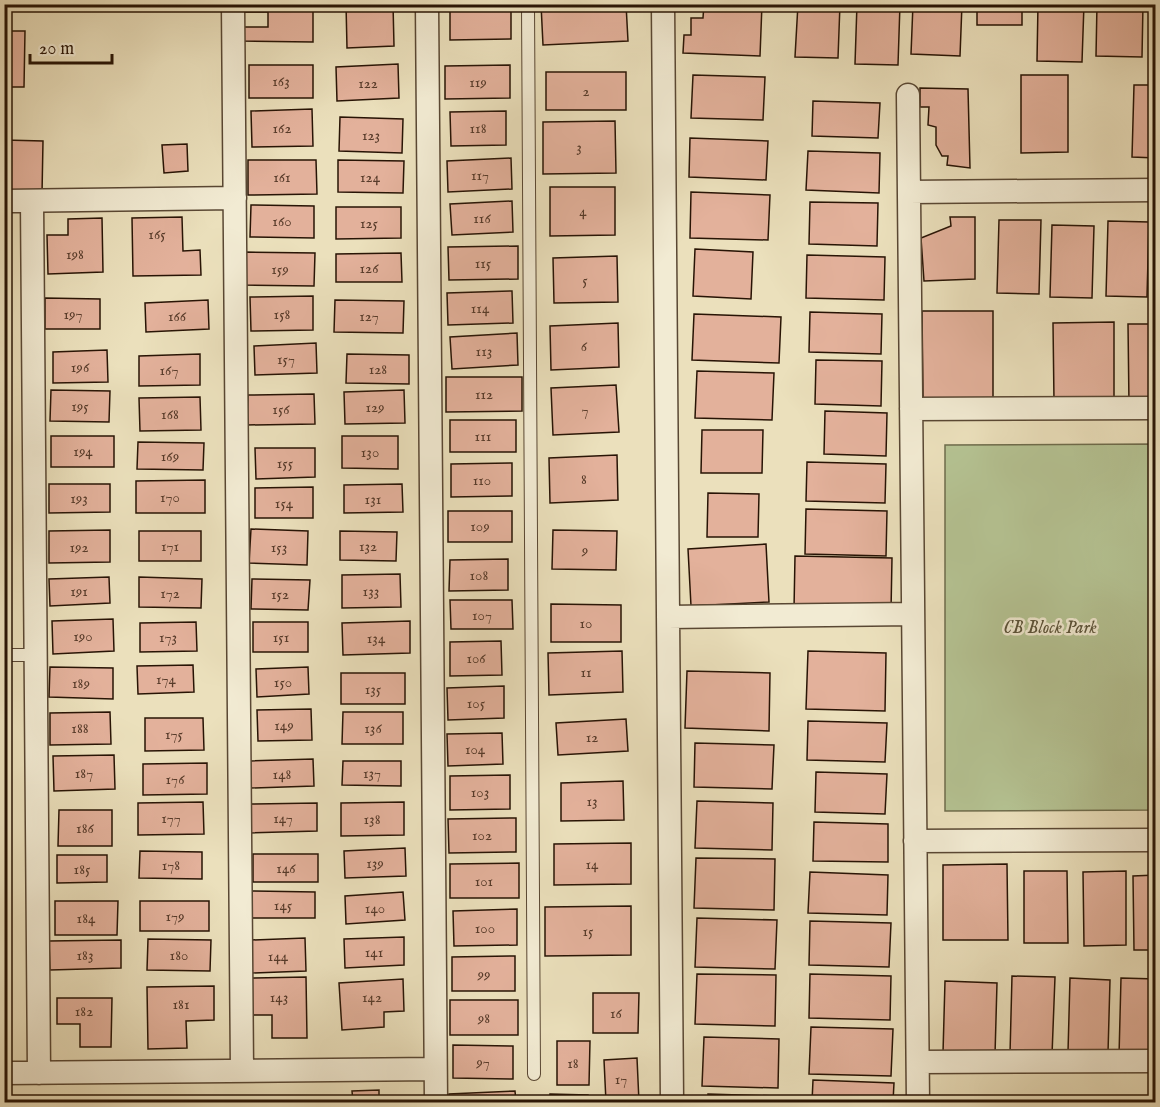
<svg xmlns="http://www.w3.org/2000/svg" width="1160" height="1107" font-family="'IM FELL English',serif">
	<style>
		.green { fill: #b5c393; stroke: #6e6c4c; stroke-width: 1.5 }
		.building { fill: #e3b19b; stroke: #281405; stroke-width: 1.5 }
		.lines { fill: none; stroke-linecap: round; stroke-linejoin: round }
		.service-casing { stroke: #594733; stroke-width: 14 }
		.minor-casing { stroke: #594733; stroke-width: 25 }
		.service { stroke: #f2ebd3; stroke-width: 12 }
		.minor { stroke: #f2ebd3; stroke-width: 22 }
		.labels { text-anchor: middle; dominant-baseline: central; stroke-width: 5; stroke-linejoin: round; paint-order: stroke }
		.number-label { font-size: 15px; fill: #573b2a }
		.park-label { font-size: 18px; font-style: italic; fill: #595137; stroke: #f2ebd3 }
	</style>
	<rect width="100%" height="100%" fill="#ebe0bc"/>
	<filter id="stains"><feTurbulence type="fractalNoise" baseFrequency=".00333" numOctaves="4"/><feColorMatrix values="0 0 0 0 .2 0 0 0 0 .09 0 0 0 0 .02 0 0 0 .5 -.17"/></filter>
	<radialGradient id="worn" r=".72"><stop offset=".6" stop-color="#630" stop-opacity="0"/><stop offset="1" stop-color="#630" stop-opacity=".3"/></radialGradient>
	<path class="green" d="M1155,444v366l-210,1v-366z"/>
	<path class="building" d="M242,4h71v38l-70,-1v-14h25v-15h-26z
		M346,4h47l1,42 -47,2z
		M450,4h61v35l-61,1z
		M541,4h85l2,37 -85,4z
		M704,4h58l-2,52 -77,-3 1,-18h7v-17h12z
		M798,4h42l-2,54 -43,-1z
		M857,4h43l-2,61 -43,-1z
		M913,4h49l-2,52 -49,-2z
		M977,4h45v21h-45z
		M1038,4h46l-2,58 -45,-1z
		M1097,4h46l-1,53 -46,-1z
		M4,31h21l-1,56h-20z
		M398,64l1,34 -62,3 -1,-34z
		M249,65h64v33h-64z
		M510,65v33l-65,1v-33z
		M546,72h80v38h-80z
		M693,75l72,2 -2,43 -72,-2z
		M1021,75h47v77l-47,1z
		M1134,85h22v73l-24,-1z
		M920,88l48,1 2,79 -23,-3 1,-9h-6l-6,-11v-18l-8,-2 1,-18h-9z
		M813,101l67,2 -2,35 -66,-2z
		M312,109l1,37 -61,1 -1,-36z
		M506,111v34l-55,1 -1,-34z
		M340,117l63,2 -1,34 -63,-2z
		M615,121l1,52 -73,1v-52z
		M690,138l78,3 -2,39 -77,-3z
		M4,140l39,1 -1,53h-38z
		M187,144l1,27 -24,2 -2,-28z
		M808,151l72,2 -1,40 -73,-3z
		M511,158l1,31 -64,3 -1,-31z
		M248,160h68l1,34 -69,1z
		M338,160l66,1 -1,32 -65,-1z
		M550,187h65v48l-65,1z
		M691,192l79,3 -2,45 -78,-2z
		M512,201l1,31 -61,3 -2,-31z
		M810,202l68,1 -1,43 -68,-2z
		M251,205l63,1v32l-64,-1z
		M336,207h65v31l-65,1z
		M182,217l1,34 17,-1 1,25 -68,1 -1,-58z
		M950,217h25v62l-51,2 -3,-43 30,-12z
		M102,218l1,54 -55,2 -1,-39h21v-16z
		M999,220h42l-2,74 -42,-1z
		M1108,221l41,1 -2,75 -41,-1z
		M1052,225l42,1 -2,72 -42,-1z
		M518,246v33l-69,1 -1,-33z
		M695,249l58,3 -2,47 -58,-3z
		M245,252l70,1 -1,33 -69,-1z
		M401,253l1,29h-66v-28z
		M807,255l78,2 -1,43 -78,-2z
		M617,256l1,46 -64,1 -1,-45z
		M512,291l1,32 -65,2 -1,-32z
		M313,296v34l-62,1 -1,-34z
		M45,298l55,1v30h-55z
		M208,300l1,29 -63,3 -1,-29z
		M335,300l69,1 -1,32 -69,-1z
		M922,311h71v87h-70z
		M810,312l72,2 -1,40 -72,-2z
		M694,314l87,3 -2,46 -87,-3z
		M1114,322v78l-60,1 -1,-78z
		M618,323l1,44 -68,3 -1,-44z
		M1128,324h28v80l-27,1z
		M517,333l1,32 -66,4 -2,-32z
		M316,343l1,30 -62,2 -1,-29z
		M107,350l1,32 -55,1v-31z
		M200,354v31l-61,1v-30z
		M347,354l62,1v29l-63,-1z
		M816,360l66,1 -1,45 -66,-2z
		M697,371l77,2 -2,47 -77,-2z
		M446,377h76v34l-76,1z
		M616,385l3,47 -66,3 -2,-47z
		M51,390l59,1 -1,31 -59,-1z
		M404,390l1,33 -60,1 -1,-32z
		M314,394l1,30 -68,1 1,-30z
		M200,397l1,33 -61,1 -1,-33z
		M825,411l62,2 -1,43 -62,-2z
		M450,420h66v32h-66z
		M702,430h61l-1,43h-61z
		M51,436h63v31h-63z
		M342,436h56v33l-56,-1z
		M138,442l66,1 -1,27 -66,-1z
		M255,448h60v29l-59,2z
		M617,455l1,45 -68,3 -1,-45z
		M807,462l79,2 -1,39 -79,-2z
		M512,463v33l-61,1v-33z
		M205,480v33h-69v-32z
		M49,484h61v28l-61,1z
		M402,484l1,28 -59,1v-28z
		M313,487v31h-58v-30z
		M708,493l51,1 -1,43h-51z
		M806,509l81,2 -1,45 -81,-2z
		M448,511h64v31h-64z
		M251,529l57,2 -1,34 -58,-2z
		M110,530v32l-61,1v-32z
		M553,530l64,1 -1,39 -64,-1z
		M139,531h62v30h-62z
		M340,531l57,1 -1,29 -56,-1z
		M766,544l3,58 -78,4 -3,-57z
		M795,556l97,2 -1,53 -97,-2z
		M508,559v31l-59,1 1,-31z
		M400,574l1,33 -59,1v-33z
		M109,577l1,26 -60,3 -1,-27z
		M139,577l63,2 -1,29 -62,-1z
		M252,579l58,1 -2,30 -57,-1z
		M450,600h62l1,29h-62z
		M551,604l70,1v37h-70z
		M113,619l1,32 -61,3 -1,-33z
		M410,621v32l-67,2 -1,-32z
		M196,622l1,29 -57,1v-29z
		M253,622h55v30h-55z
		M501,641l1,34 -52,1v-34z
		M622,651l1,41 -74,3 -1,-42z
		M808,651l78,2 -1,58 -79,-2z
		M193,665l1,27 -56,2 -1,-28z
		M50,667l63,1v31l-64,-2z
		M308,667l1,27 -52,3 -1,-28z
		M687,671l83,2 -1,58 -84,-3z
		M341,673h64v31h-64z
		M504,686v32l-56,2 -1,-32z
		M311,709l1,31 -54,1 -1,-31z
		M110,712l1,32 -61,1v-32z
		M343,712h60v32h-61z
		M145,718h58l1,32 -59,1z
		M626,719l2,32 -70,4 -2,-32z
		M808,721l79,2 -2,39 -78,-2z
		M502,733l1,31 -55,2 -1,-32z
		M695,743l79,2 -2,44 -78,-2z
		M114,755l1,34 -61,2 -1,-35z
		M313,759l1,27 -63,2 -1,-27z
		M343,761h58v25l-59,-1z
		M207,763v31l-64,1v-31z
		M816,772l71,2 -2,40 -70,-2z
		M510,775v34l-60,1v-34z
		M623,781l1,39 -63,1v-38z
		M697,801l76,2 -1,47 -77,-2z
		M203,802l1,32 -66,1v-32z
		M404,802v33l-63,1v-33z
		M317,803v28l-68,2 -1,-29z
		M59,810h53v36h-54z
		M516,818v34l-67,1 -1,-34z
		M814,822l74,2v38l-75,-1z
		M631,843v41l-77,1v-41z
		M405,848l1,28 -61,2 -1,-27z
		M140,851l62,1v27l-63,-1z
		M253,854h65v28h-65z
		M57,855h50v27l-50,1z
		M696,858l79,1 -1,51 -80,-2z
		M519,863v35h-69v-34z
		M1007,864l1,76h-65v-75z
		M1024,871h43l1,72h-44z
		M1126,871v74l-42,1 -1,-74z
		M810,872l78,3 -1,40 -79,-2z
		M1156,875l-1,75h-21l-1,-74z
		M252,891l63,1v26h-63z
		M403,892l2,28 -59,4 -1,-28z
		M55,901h63l-1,34h-62z
		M140,901h69v30h-69z
		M631,906v49l-86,1v-49z
		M517,909v36l-63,1 -1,-35z
		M697,918l80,2 -2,49 -80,-2z
		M810,921l81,2 -2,44 -80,-2z
		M404,937v28l-59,3 -1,-29z
		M305,938l1,33 -54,2 -1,-33z
		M148,939l63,1 -1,31 -63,-1z
		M121,940v28l-71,2 -1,-29z
		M515,956v35h-63v-34z
		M697,974l79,1 -1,51 -80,-2z
		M810,974l81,2 -1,44 -81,-2z
		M1012,976l43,1 -3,78 -42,-1z
		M306,977l1,61h-35v-23h-21l-1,-37z
		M1070,978l40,2 -2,73 -40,-1z
		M1121,978l35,1v77h-37z
		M403,979l1,32 -20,1v15l-42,3 -3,-47z
		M945,981l52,2 -2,72 -52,-2z
		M214,986v34l-28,1 1,27 -39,1 -1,-62z
		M593,993h46l-1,40h-45z
		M57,998h55l-1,49h-31v-23h-23z
		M450,1000h68v35h-68z
		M811,1027l82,2 -2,47 -82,-2z
		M704,1037l75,2 -1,49 -76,-2z
		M557,1041h33l-1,44h-32z
		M453,1045l60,1v33l-60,-1z
		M637,1058l2,44h-33l-2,-42z
		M813,1080l81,3 -1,19h-81z
		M379,1090v12h-26l-1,-11z
		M515,1091l1,11h-66l-1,-8z
		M550,1094l38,1v7h-38z
		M708,1094l68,2v6h-68z
		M1105,1096l37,1 -1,5h-36z
		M1052,1097h42v5h-42z"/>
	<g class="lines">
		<g class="service-casing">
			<path id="service" d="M528,4l6,1070
				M4,655h30"/>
		</g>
		<g class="minor-casing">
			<path id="minor" d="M233,4l9,1067
				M427,4l9,1098
				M663,4l9,1098
				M908,95l10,1007
				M909,192l247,-2
				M4,201l231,-3
				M32,201l7,872
				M911,409l245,-1
				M668,617l245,-3
				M915,841l241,-1
				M918,1062l238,-1
				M4,1073l431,-4"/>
		</g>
		<use href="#service" class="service"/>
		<use href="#minor" class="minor"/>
	</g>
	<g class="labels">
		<g class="number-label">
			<text x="281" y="81">163</text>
			<text x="478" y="82">119</text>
			<text x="368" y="83">122</text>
			<text x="586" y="91">2</text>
			<text x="282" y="128">162</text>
			<text x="478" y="128">118</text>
			<text x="371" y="135">123</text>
			<text x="579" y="147">3</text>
			<text x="480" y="175">117</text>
			<text x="282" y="177">161</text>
			<text x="370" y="177">124</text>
			<text x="583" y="211">4</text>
			<text x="482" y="218">116</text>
			<text x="282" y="221">160</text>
			<text x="369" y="223">125</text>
			<text x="157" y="234">165</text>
			<text x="75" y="254">198</text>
			<text x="483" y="263">115</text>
			<text x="369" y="268">126</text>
			<text x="280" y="269">159</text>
			<text x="585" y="280">5</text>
			<text x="480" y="308">114</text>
			<text x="73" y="314">197</text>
			<text x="282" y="314">158</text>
			<text x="177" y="316">166</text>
			<text x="369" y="316">127</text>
			<text x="584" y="346">6</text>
			<text x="484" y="351">113</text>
			<text x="286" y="359">157</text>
			<text x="80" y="367">196</text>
			<text x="378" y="369">128</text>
			<text x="169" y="370">167</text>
			<text x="484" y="394">112</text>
			<text x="80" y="406">195</text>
			<text x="375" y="407">129</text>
			<text x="281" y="409">156</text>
			<text x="585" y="410">7</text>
			<text x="170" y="414">168</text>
			<text x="483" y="436">111</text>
			<text x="83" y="451">194</text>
			<text x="370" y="452">130</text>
			<text x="170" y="456">169</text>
			<text x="285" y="463">155</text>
			<text x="584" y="479">8</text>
			<text x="482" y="480">110</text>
			<text x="170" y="497">170</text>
			<text x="79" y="498">193</text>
			<text x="373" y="499">131</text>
			<text x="284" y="503">154</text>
			<text x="480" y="526">109</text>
			<text x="170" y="546">171</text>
			<text x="368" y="546">132</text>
			<text x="79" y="547">192</text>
			<text x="279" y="547">153</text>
			<text x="585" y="550">9</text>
			<text x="479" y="575">108</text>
			<text x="79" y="591">191</text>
			<text x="371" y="591">133</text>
			<text x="170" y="593">172</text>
			<text x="280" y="594">152</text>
			<text x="482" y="615">107</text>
			<text x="586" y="623">10</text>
			<text x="83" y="636">190</text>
			<text x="168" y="637">173</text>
			<text x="281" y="637">151</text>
			<text x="376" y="638">134</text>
			<text x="476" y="658">106</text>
			<text x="586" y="672">11</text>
			<text x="166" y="679">174</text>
			<text x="283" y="682">150</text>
			<text x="81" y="683">189</text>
			<text x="373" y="689">135</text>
			<text x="476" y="703">105</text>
			<text x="284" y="725">149</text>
			<text x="80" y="728">188</text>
			<text x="373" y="728">136</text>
			<text x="174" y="734">175</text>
			<text x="592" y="737">12</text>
			<text x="475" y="749">104</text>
			<text x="84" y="773">187</text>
			<text x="372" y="773">137</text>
			<text x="282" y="774">148</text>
			<text x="175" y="779">176</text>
			<text x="480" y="792">103</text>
			<text x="592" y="801">13</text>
			<text x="171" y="818">177</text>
			<text x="283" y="818">147</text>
			<text x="372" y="819">138</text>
			<text x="85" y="828">186</text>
			<text x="482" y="835">102</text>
			<text x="375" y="863">139</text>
			<text x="592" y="864">14</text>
			<text x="171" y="865">178</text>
			<text x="286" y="868">146</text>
			<text x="82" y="869">185</text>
			<text x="484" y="881">101</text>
			<text x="283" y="905">145</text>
			<text x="375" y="908">140</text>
			<text x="175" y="916">179</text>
			<text x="86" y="918">184</text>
			<text x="485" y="928">100</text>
			<text x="588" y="931">15</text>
			<text x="374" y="952">141</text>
			<text x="85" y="955">183</text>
			<text x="179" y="955">180</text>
			<text x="278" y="956">144</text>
			<text x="484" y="974">99</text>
			<text x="279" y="997">143</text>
			<text x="372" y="997">142</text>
			<text x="181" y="1004">181</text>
			<text x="84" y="1011">182</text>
			<text x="616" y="1013">16</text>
			<text x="484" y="1018">98</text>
			<text x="483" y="1062">97</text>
			<text x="573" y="1063">18</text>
			<text x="621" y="1079">17</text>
		</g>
		<g class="park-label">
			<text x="1050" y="628">CB Block Park</text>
		</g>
	</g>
	<rect width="1160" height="1107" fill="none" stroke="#ebe0bc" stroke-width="24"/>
	<rect x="6" y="6" width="1148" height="1095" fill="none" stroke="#281405" stroke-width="3"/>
	<rect x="12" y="12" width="1136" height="1083" fill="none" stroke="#281405" stroke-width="1.5"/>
	<path d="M30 54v9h82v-9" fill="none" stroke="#281405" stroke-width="3"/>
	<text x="39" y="54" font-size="18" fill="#281405" stroke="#f2ebd3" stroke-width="4.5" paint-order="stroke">20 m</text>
	<rect width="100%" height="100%" filter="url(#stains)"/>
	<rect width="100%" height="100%" fill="url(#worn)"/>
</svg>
